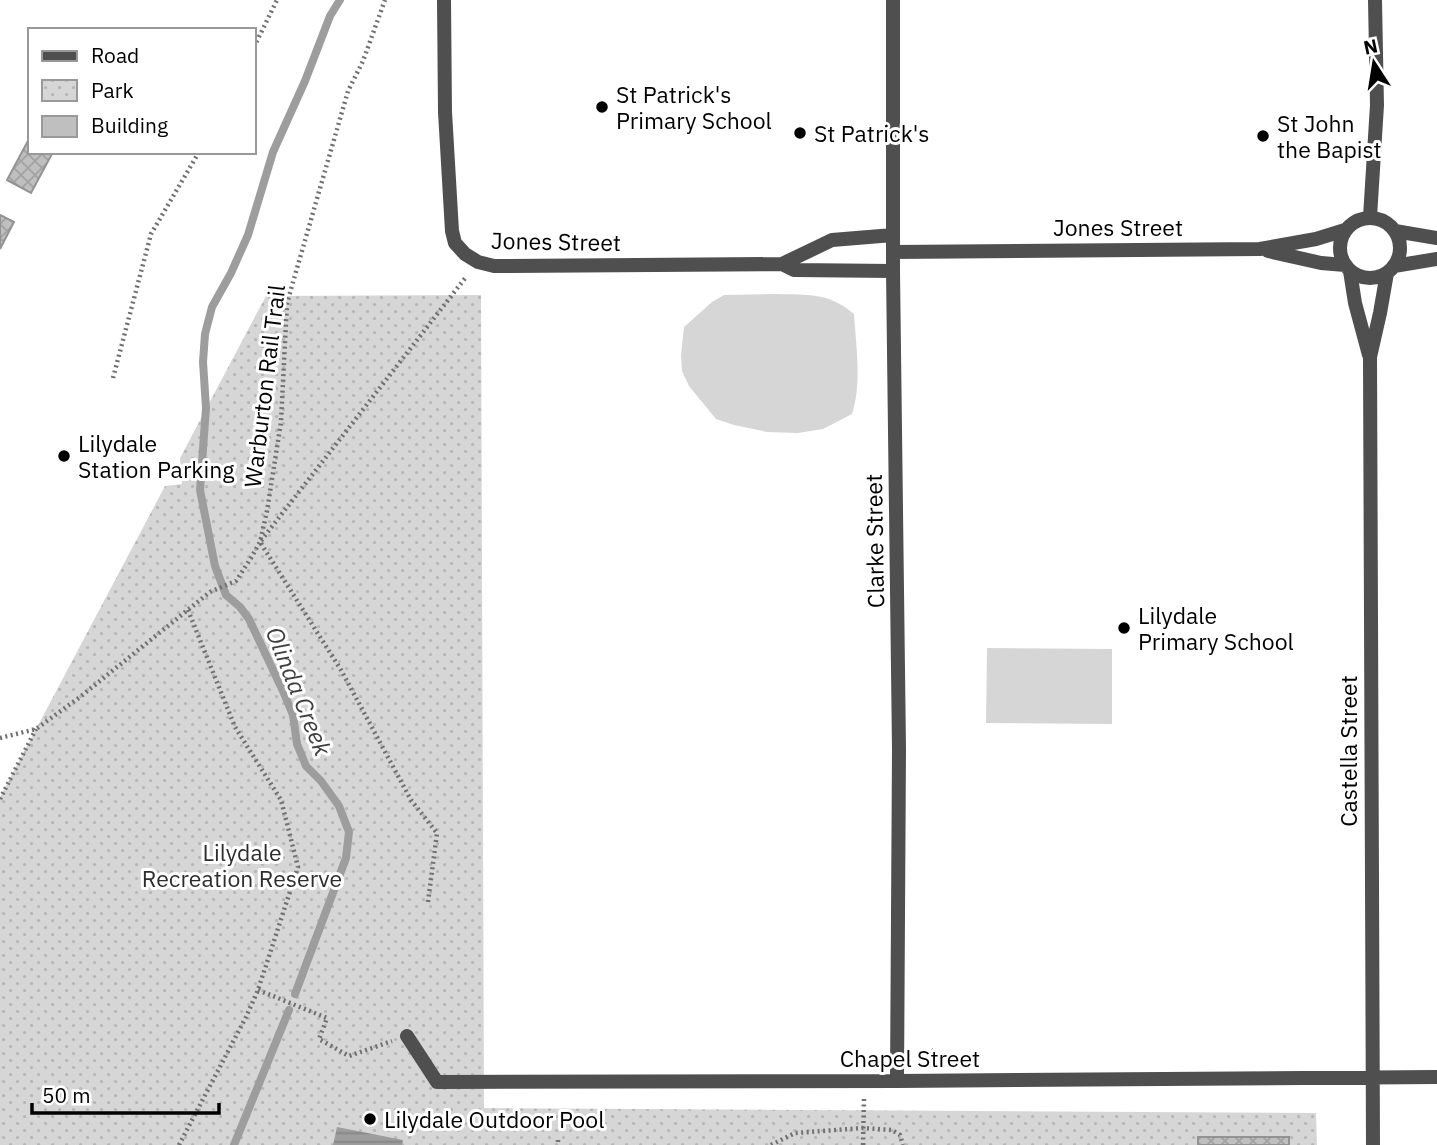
<svg xmlns="http://www.w3.org/2000/svg" width="1437" height="1145" font-family="'IBM Plex Sans',sans-serif">
	<style>
		.green { fill: #d6d6d6 }
		.park { fill: url(#park-dots) }
		.water { fill: url(#water-rules) }
		.lines { fill: none; stroke-linecap: round; stroke-linejoin: round }
		.stream { stroke: #9d9d9d; stroke-width: 8 }
		.building { fill: url(#building-cross-hatch); stroke: #939393; stroke-width: 2 }
		.path { stroke: #717171; stroke-width: 4.5; stroke-dasharray: 2 3.5; stroke-linecap: butt }
		.street { stroke: #4f4f4f; stroke-width: 14 }
		.poi-dot { fill: #000; stroke: #fff; stroke-width: 2.5 }
		.labels { text-anchor: middle; dominant-baseline: central; stroke-width: 6; stroke-linejoin: round; paint-order: stroke }
		.poi-label { font-size: 23px; fill: #000; stroke: #fff; text-anchor: start }
		.street-label { font-size: 23px; fill: #000; stroke: #fff }
		.park-label { font-size: 23px; fill: #2d2d2d; stroke: #fff }
		.water-label { font-size: 24px; font-style: italic; fill: #3e3e3e; stroke: #fff }
	</style>
	<defs>
		<pattern id="park-dots" width="8" height="8" patternUnits="userSpaceOnUse" patternTransform="scale(1.75)"><rect width="8" height="8" fill="#d6d6d6"/><path d="M2 2h.1M6 6h.1" fill="none" stroke="#b6b6b6" stroke-width="1.8" stroke-linecap="round"/></pattern>
		<pattern id="water-rules" width="6" height="5" patternUnits="userSpaceOnUse" patternTransform="scale(1.75)"><rect width="6" height="5" fill="#9d9d9d"/><path d="M0 2.5h6" fill="none" stroke="#858585"/></pattern>
		<pattern id="building-cross-hatch" width="8" height="8" patternUnits="userSpaceOnUse" patternTransform="scale(1.75)"><rect width="8" height="8" fill="#bfbfbf"/><path d="M0 0l8 8M0 8l8-8" fill="none" stroke="#a2a2a2"/></pattern>
	</defs>
	<rect width="100%" height="100%" fill="#fff"/>
	<path class="green" d="M776,294c32,1 52,-2 78,20 2,33 8,69 -2,100l-29,15 -25,4 -31,-1 -33,-7 -18,-6 -27,-33 -7,-15 -1,-16 3,-28 28,-25 12,-7z
		M987,648l125,1v75l-126,-1z"/>
	<path class="park" d="M481,295l3,813 832,5 1,32h-1317v-348l165,-311 17,-2 -2,-26 86,-162z"/>
	<path class="water" d="M337,1127l66,13 -1,5h-69z"/>
	<g class="lines">
		<path class="stream" d="M295,994l51,-136 3,-26 -10,-26 -18,-25 -15,-15 -9,-22 -4,-29 -10,-24 -34,-72 -9,-12 -14,-12 -11,-29 -15,-76 6,-82 -3,-46 2,-28 7,-27 19,-34 17,-38 25,-83 32,-71 25,-65 10,-16
			M234,1145l55,-135"/>
	</g>
	<path class="building" d="M30,137v15h23l-22,41 -24,-13z
		M0,215l14,7 -14,27z
		M1198,1137h91v8h-91z"/>
	<g class="lines">
		<path class="path" d="M254,47l23,-47
			M113,378l38,-144 48,-82
			M0,738l36,-9 44,-32 130,-105 26,-11 15,-23 9,-16 7,-31 14,-89 6,-119 61,-212 15,-30 22,-61
			M0,799l36,-70
			M428,902l9,-69 -26,-33 -70,-130 -81,-128 206,-265
			M258,990l69,28 -8,21 30,17 43,-15
			M920,1062l15,-13
			M558,1140v5
			M179,1145l67,-128 12,-27 40,-123 -17,-67 -46,-73 -47,-117
			M771,1145l24,-12 68,-5 29,2 8,5 3,10
			M863,1145l1,-47"/>
		<path class="street" d="M444,0l1,112 7,119 3,12 10,11 13,8 16,4 288,-2 50,-24 61,-5
			M893,0v271l6,478 -2,332
			M1370,217l7,-112 -2,-105
			M1340 248a30 30 0 1 1 60 0a30 30 0 1 1-60 0Z
			M1395,231l42,7
			M1268,251l53,12 24,2
			M893,252l367,-3 56,-10 29,-9
			M782,264l12,6 99,1
			M1394,266l43,-7
			M1350,271l5,32 14,52
			M407,1036l30,46 460,-1 540,-4
			M1373,1145l-3,-788 10,-44 7,-40"/>
	</g>
	<g class="poi-dot">
		<circle cx="602" cy="107" r="7"/>
		<circle cx="800" cy="133" r="7"/>
		<circle cx="1263" cy="136" r="7"/>
		<circle cx="64" cy="456" r="7"/>
		<circle cx="1124" cy="628" r="7"/>
		<circle cx="370" cy="1119" r="7"/>
	</g>
	<g class="labels">
		<g class="poi-label">
			<text x="616" y="94">St Patrick's<tspan x="616" dy="26">Primary School</tspan></text>
			<text x="1277" y="123">St John<tspan x="1277" dy="26">the Bapist</tspan></text>
			<text x="814" y="133">St Patrick's</text>
			<text x="78" y="443">Lilydale<tspan x="78" dy="26">Station Parking</tspan></text>
			<text x="1138" y="615">Lilydale<tspan x="1138" dy="26">Primary School</tspan></text>
			<text x="384" y="1119">Lilydale Outdoor Pool</text>
		</g>
		<g class="street-label">
			<text x="1118" y="227">Jones Street</text>
			<text transform="translate(556 241) rotate(1)">Jones Street</text>
			<text transform="translate(264 386) rotate(-83)">Warburton Rail Trail</text>
			<text transform="translate(874 541) rotate(-91)">Clarke Street</text>
			<text transform="translate(1348 751) rotate(-90)">Castella Street</text>
			<text x="910" y="1058">Chapel Street</text>
		</g>
		<g class="park-label">
			<text x="242" y="852">Lilydale<tspan x="242" dy="26">Recreation Reserve</tspan></text>
		</g>
		<g class="water-label">
			<text transform="translate(299 691) rotate(68)">Olinda Creek</text>
		</g>
	</g>
	<rect x="28" y="28" width="228" height="126" fill="#ffffff" stroke="#999999" stroke-width="2"/>
	<rect x="42" y="51" width="35" height="10" fill="#4f4f4f" stroke="#999999" stroke-width="2"/>
	<text x="91" y="63" font-size="21" fill="#000000">Road</text>
	<rect x="42" y="80" width="35" height="21" fill="url(#park-dots)" stroke="#999999" stroke-width="2"/>
	<text x="91" y="98" font-size="21" fill="#000000">Park</text>
	<rect x="42" y="116" width="35" height="21" fill="#bfbfbf" stroke="#999999" stroke-width="2"/>
	<text x="91" y="133" font-size="21" fill="#000000">Building</text>
	<g transform="translate(1374 63) rotate(348)" stroke="#ffffff" stroke-width="5" paint-order="stroke">
	<path d="M0-5L12 26L0 18L-12 26Z" fill="#000000"/>
	<text y="-10" font-size="19" font-weight="bold" text-anchor="middle" fill="#000000">N</text>
	</g>
	<path d="M32 1103v10h187v-10" fill="none" stroke="#000000" stroke-width="3.5"/>
	<text x="42" y="1103" font-size="21" fill="#000000" stroke="#ffffff" stroke-width="5" paint-order="stroke">50 m</text>
</svg>
